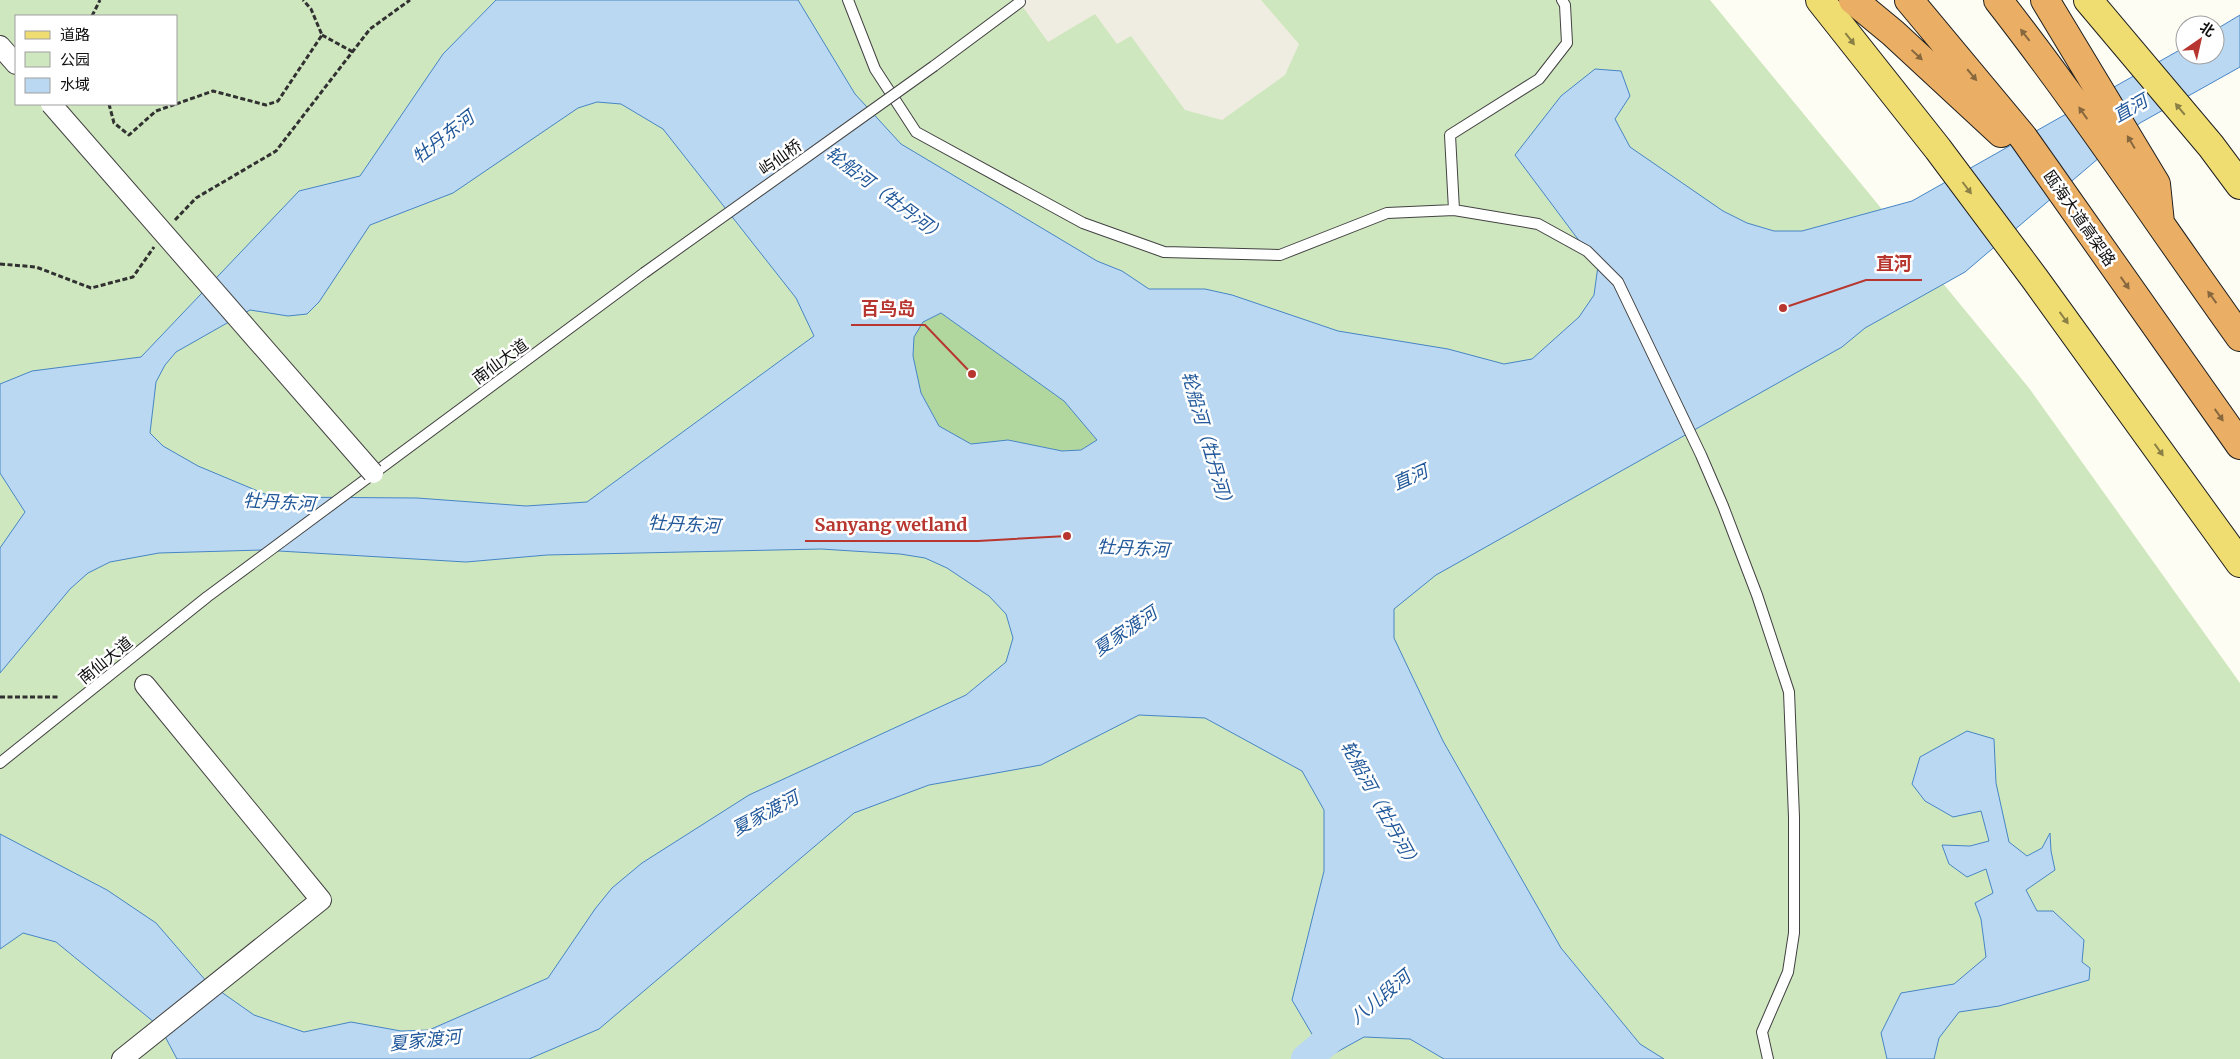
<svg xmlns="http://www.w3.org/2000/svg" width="2240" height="1059" font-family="Merriweather,'Noto Sans SC',serif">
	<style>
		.green { fill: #cfe7be; fill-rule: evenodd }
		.forest { fill: #b2d79e }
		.plaza { fill: #efede1 }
		.water { fill: #bbd8f2; stroke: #4685c5; fill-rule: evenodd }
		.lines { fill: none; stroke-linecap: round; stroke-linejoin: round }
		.river { stroke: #bbd8f2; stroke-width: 30 }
		.lane-casing { stroke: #424242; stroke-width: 12 }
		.street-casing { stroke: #424242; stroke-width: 22 }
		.primary-casing { stroke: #202020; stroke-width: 30 }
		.highway-casing { stroke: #202020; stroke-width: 30 }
		.path { stroke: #313131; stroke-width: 3; stroke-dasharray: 5 2.5; stroke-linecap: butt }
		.lane { stroke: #fff; stroke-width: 10 }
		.street { stroke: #fff; stroke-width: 20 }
		.primary { stroke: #efdd72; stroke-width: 28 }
		.highway { stroke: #eaaf64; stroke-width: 28 }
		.lane-bridge-casing { stroke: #424242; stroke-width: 12; stroke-linecap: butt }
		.street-bridge-casing { stroke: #424242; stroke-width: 22; stroke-linecap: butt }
		.lane-bridge { stroke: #fff; stroke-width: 10 }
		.street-bridge { stroke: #fff; stroke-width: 20 }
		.oneway { fill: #87673e }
		.oneway2 { fill: #8a8045 }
		.labels { text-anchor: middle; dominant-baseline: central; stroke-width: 5; stroke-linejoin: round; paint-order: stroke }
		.street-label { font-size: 16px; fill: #0f0f0f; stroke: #fff }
		.water-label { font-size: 18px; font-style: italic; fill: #20589a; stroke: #fff }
		.leader { fill: none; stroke: #b73730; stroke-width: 2 }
		.callout-dot { fill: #b73730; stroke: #fff; stroke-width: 2 }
		.callout-label { font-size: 18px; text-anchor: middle; font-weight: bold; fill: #b73730; stroke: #fff; stroke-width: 5; stroke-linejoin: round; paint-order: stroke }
	</style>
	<rect width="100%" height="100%" fill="#fefdf3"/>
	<path class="green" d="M0,0h1710l319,388 211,295v376h-2240zM16,16h160v88h-160z"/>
	<path class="forest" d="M941,313l123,88 33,39 -16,10 -19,1 -54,-11 -37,4 -32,-18 -18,-33 -8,-37 1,-19 9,-15z"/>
	<path class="plaza" d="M1018,0h243l38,44 -14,31 -63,45 -37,-10 -54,-74 -14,8 -22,-30 -47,28z"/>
	<path class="water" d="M496,0h302l57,94 46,50 196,117 25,10 27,18h56l27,6 106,36 110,18 56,15 28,-5 47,-42 15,-22 4,-29 -83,-111 46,-59 34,-27 26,2 9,25 -15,23 15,28 93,64 24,12 27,8h28l110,-30 273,-154v8h30v-25l25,-15v52l-100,56 -175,149 -100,56 -23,19 -406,228 -42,34v29l49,103 118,207 79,96 24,15h-220l-34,-20 -46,-2 -38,21 -34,-58 32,-129v-61l-22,-39 -97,-53 -66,-3 -98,50 -112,20 -75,28 -255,216 -70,30h-352l-17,-32 -104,-85 -33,-9 -23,16v-115l107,56 49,33 51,59 47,33 50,17 47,-10 50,9 28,-1 119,-52 47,-69 17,-21 30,-25 107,-68 217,-100 40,-33 7,-24 -7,-24 -17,-18 -42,-28 -22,-10 -25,-4 -79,-5 -274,6 -81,7 -204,-12 -103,3 -49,9 -22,11 -18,16 -70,84v-125l25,-36 -25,-39v-89l32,-13 109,-14 158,-166 61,-15 83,-122zM597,102l24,2 42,25 133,169 18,38 -227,166 -61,4 -109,-8 -145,-1 -74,-31 -35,-20 -13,-13 6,-51 9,-17 11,-13 74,-42 38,6 19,-2 12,-12 51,-77 83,-32 125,-85zM941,313l123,88 33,39 -16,10 -19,1 -54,-11 -37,4 -32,-18 -18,-33 -8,-37 1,-19 9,-15z
		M1967,731l27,8 2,44 13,59 18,14 15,-8 8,-15 1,18 4,19 -29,20 11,21h16l31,29 -2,22 8,6 -1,12 -90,26 -40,6 -20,26 -5,21h-47l-6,-26 20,-40 53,-9 32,-27 -5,-38 -6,-16 18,-10 -7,-24 -19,8 -18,-13 -7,-19 28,1 19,-5 -8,-30 -28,6 -28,-16 -13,-17 8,-27z"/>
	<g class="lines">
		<path class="river" d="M1306,1059l46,-39"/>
		<g class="lane-casing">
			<path id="lane" d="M848,0l27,69 41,63 167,91 81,29 116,3 107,-42 67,-3 84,14 49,27 31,31 83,173 22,51 34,89 32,97 5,125v116l-6,39 -26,60 6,27
				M934,66l86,-64
				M1454,210l-4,-75 89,-56 28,-36 -2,-38 -3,-5
				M0,763l207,-166 437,-324"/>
		</g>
		<g class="street-casing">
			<path id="street" d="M0,46l16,18
				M122,1059l199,-159 -176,-215"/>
		</g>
		<g class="primary-casing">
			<path id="primary" d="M1820,0l118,149 97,130 205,284
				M2088,0l123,146 29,39"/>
		</g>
		<g class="highway-casing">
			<path id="highway" d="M1853,0l40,33 108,100
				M1909,0l114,137 217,308
				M1998,0c85,109 161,224 242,337
				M2045,0l111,184 4,39"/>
		</g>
		<path class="path" d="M92,16l8,-16
			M322,35l31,17
			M109,104l5,19 15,12 27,-24 20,-7
			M176,104l37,-13 53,14 12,-4 44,-66 -11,-26 -8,-9
			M175,220l21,-22 80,-47 94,-122 40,-29
			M0,264l36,3 55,21 42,-11 21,-30
			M0,697h59"/>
		<use href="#lane" class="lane"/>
		<use href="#street" class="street"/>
		<use href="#primary" class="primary"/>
		<use href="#highway" class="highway"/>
		<g class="lane-bridge-casing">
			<path id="lane-bridge" d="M644,273l290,-207"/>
		</g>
		<g class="street-bridge-casing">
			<path id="street-bridge" d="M51,104l322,369"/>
		</g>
		<use href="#lane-bridge" class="lane-bridge"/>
		<use href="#street-bridge" class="street-bridge"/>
	</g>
	<defs><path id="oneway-solid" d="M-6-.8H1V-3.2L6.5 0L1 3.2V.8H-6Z" transform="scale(1.25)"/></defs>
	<g class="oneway">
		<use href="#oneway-solid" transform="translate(2025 35) rotate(-128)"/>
		<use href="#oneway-solid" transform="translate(1917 55) rotate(43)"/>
		<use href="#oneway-solid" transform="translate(1972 75) rotate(50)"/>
		<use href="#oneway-solid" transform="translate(2083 113) rotate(-125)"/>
		<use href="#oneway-solid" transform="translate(2131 142) rotate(-121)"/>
		<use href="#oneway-solid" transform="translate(2125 283) rotate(55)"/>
		<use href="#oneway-solid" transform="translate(2212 297) rotate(-126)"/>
		<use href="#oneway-solid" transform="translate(2219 415) rotate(55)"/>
	</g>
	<g class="oneway2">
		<use href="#oneway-solid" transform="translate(1850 39) rotate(52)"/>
		<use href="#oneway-solid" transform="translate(2180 109) rotate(-130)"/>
		<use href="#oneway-solid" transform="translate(1967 188) rotate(53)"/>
		<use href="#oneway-solid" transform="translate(2064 318) rotate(54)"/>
		<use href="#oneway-solid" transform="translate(2159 450) rotate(54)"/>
	</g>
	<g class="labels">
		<g class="street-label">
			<text transform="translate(780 157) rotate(-35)">屿仙桥</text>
			<text transform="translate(2080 218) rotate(55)">瓯海大道高架路</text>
			<text transform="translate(500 361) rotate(-36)">南仙大道</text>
			<text transform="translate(105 660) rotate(-39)">南仙大道</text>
		</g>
		<g class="water-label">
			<text transform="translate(2130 108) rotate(-30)">直河</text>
			<text transform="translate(443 137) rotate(-38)">牡丹东河</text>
			<text transform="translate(886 194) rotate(37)">轮船河（牡丹河）</text>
			<text transform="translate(1208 441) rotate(74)">轮船河（牡丹河）</text>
			<text transform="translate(1410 477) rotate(-24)">直河</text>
			<text transform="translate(279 502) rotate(3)">牡丹东河</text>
			<text transform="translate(684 524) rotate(3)">牡丹东河</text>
			<text transform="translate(1133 548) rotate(3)">牡丹东河</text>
			<text transform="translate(1125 631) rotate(-34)">夏家渡河</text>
			<text transform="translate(1381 805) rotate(61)">轮船河（牡丹河）</text>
			<text transform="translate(765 813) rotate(-28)">夏家渡河</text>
			<text transform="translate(1380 997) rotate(-40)">八儿段河</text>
			<text transform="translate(425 1040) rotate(-6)">夏家渡河</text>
		</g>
	</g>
	<path class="leader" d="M1783 308L1866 280H1922M972 374L925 325H851M1067 536L978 541H805"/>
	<g class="callout-dot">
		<circle cx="1783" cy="308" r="5"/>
		<circle cx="972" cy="374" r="5"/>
		<circle cx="1067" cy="536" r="5"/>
	</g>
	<g class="callout-label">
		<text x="1894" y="270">直河</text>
		<text x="888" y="315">百鸟岛</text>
		<text x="891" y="531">Sanyang wetland</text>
	</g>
	<rect x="15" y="15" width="162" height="90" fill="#ffffff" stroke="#9f9f9f"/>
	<rect x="25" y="31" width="25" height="8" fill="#efdd72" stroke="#9f9f9f"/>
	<text x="60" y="40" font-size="15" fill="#0f0f0f">道路</text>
	<rect x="25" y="52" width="25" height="15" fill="#cfe7be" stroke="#9f9f9f"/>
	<text x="60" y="65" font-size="15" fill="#0f0f0f">公园</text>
	<rect x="25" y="78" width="25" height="15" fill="#bbd8f2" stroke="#9f9f9f"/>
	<text x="60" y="90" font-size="15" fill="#0f0f0f">水域</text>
	<g transform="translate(2200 40) rotate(34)"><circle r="24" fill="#ffffff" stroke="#9f9f9f"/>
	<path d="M0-4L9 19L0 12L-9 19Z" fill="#b73730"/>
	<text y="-8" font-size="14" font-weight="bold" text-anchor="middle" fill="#0f0f0f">北</text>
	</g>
</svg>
